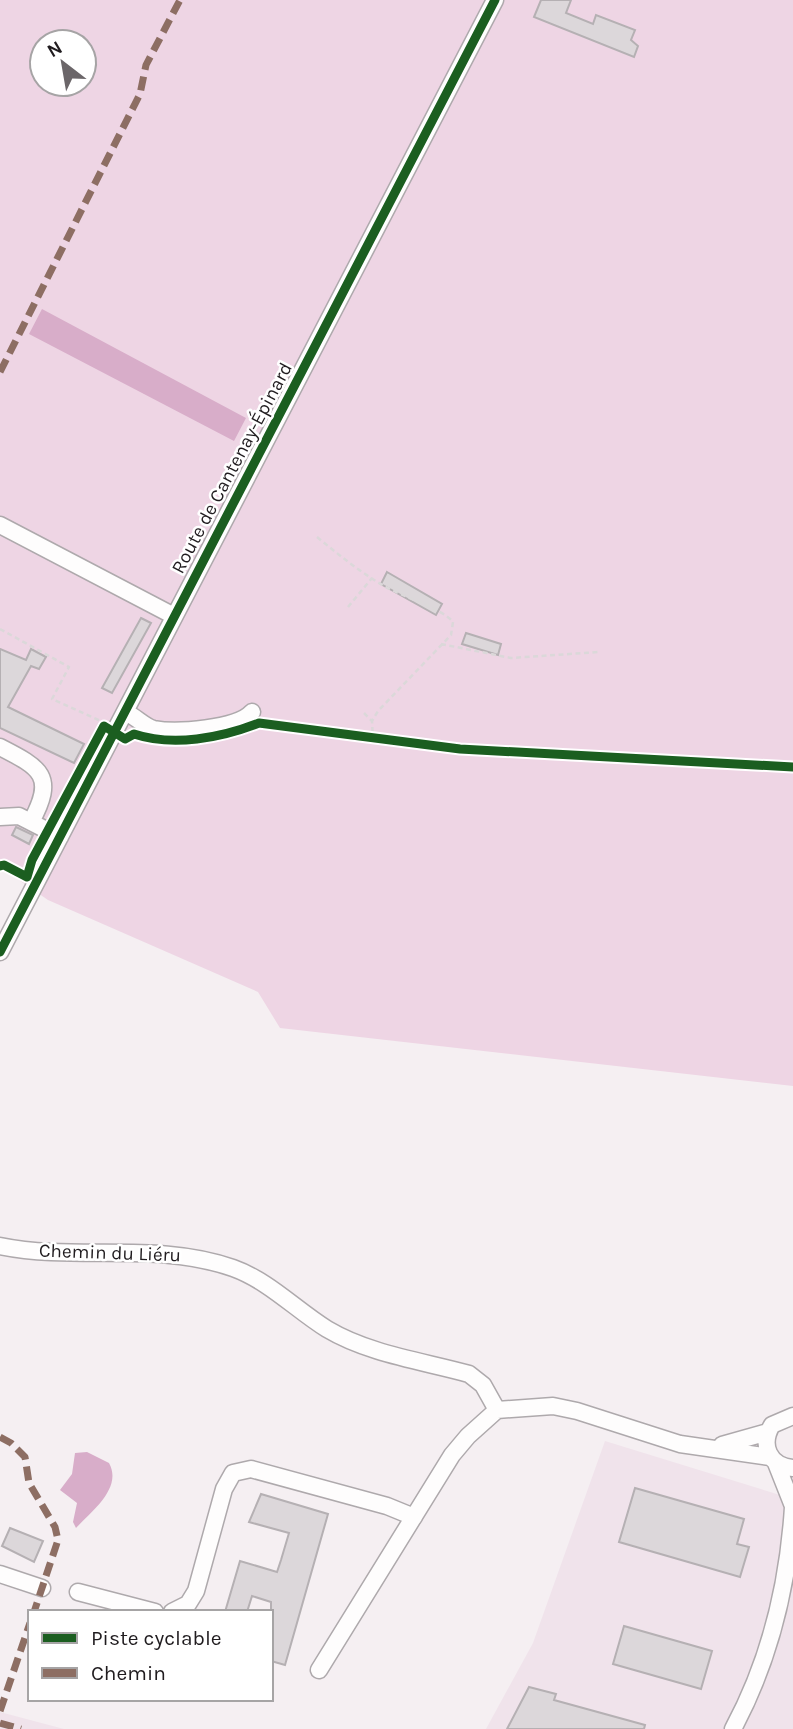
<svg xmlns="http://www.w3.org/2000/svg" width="793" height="1729" font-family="Karla,sans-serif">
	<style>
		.built { fill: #f0e3eb }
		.green { fill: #eed5e4; fill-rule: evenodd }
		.water { fill: #d8adc9 }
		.building { fill: #dcd7da; stroke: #b5b0b3; stroke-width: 2 }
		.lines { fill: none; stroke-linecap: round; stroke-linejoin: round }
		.minor-casing { stroke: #aea9ac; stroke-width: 19 }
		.path { stroke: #dbd8d9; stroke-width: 2.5; stroke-dasharray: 5 3.5; stroke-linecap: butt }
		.minor { stroke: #fefdfd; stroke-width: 16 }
		.quiet { stroke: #8d6e63; stroke-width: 7; stroke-dasharray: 14 7; stroke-linecap: butt }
		.cycleway-casing { stroke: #fff; stroke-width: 13 }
		.cycleway { stroke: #1b5e20; stroke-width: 9 }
		.labels { text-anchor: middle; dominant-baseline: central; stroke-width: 5; stroke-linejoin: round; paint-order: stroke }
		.street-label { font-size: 19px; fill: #201c1f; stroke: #fff }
	</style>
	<rect width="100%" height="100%" fill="#f5eff2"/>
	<path class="built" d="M605,1441l188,58v230h-307l47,-86z
		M0,1712l64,17h-64z"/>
	<path class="green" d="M0,0h793v1086l-513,-58 -22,-36 -210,-92 -48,-33zM42,42h42v42h-42z"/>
	<path class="water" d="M42,309l204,109 -12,23 -205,-107z
		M87,1452l22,11c14,25 -18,49 -33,65l-3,-6 4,-19 -17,-13 12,-16 3,-21z"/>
	<path class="building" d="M541,0h30l-5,13 27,11 3,-9 39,15 -4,10 7,6 -4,11 -100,-40z
		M387,572l55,32 -6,11 -55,-31z
		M141,618l10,5 -39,70 -10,-5z
		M466,633l35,11 -3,11 -36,-11z
		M0,649l26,11 5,-11 15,8 -7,12 -8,-3 -23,41 76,37 -10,19 -74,-35z
		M16,827l17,8 -4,9 -17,-9z
		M635,1488l109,31 -7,25 12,3 -9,30 -121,-35z
		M261,1494l67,20 -43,151 -14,-4v-59l-19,-6 -5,16h-22l15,-51 37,11 4,-12 8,-27 -40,-11z
		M10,1528l33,13 -9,21 -32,-16z
		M624,1626l88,25 -11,38 -88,-25z
		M529,1687l27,7 -2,6 91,25 -1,4h-137z"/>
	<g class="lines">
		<g class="minor-casing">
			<path id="minor" d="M0,525l174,91
				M125,712c10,4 20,15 29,17 22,4 83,0 98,-17
				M0,747c41,21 56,29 31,75
				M0,817l19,-1 41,21
				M0,952l495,-952
				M0,1246c78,16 156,-5 233,22 36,13 62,41 94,61 42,25 95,32 142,45l14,11 14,25 56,-4 24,5 103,33 90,13
				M793,1416l-21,9c-12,20 -3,41 21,43
				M722,1445l46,-13
				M776,1463l17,43
				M0,1574l42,14
				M78,1592l77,20
				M172,1612l16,-8 8,-13 28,-102 9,-16 18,-4 136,37 27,11
				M319,1670l133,-215 16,-19 29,-26
				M733,1729c37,-69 55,-143 60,-222"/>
		</g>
		<path class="path" d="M317,537c22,18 43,35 67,49 17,10 59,23 69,36l-2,13 -73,76 -6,10 1,19
			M348,607l24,-29
			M0,629l69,38 -17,32 51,23
			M441,644l70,14 88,-6
			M364,713l8,8
			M263,723l197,26 333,18
			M0,866l4,-1 18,9"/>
		<use href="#minor" class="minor"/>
		<path class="quiet" d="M0,372l140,-278 6,-29 34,-65
			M0,1437l11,6 14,14 4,26 26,44 3,13 -24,72
			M0,1711l30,-88
			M0,1723l21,6"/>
		<g class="cycleway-casing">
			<path id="cycleway" d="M0,866l4,-1 23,12 5,-17 72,-134 21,13 9,-5c39,13 87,4 125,-11l201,26 333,18
				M0,952l495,-952"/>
		</g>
		<use href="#cycleway" class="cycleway"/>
	</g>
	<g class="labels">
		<g class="street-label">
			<text transform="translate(232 468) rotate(-62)">Route de Cantenay-Épinard</text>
			<text transform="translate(110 1253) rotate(2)">Chemin du Liéru</text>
		</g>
	</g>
	<rect x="28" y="1610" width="245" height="91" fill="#ffffff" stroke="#a6a4a5" stroke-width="2"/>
	<rect x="42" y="1633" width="35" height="10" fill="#1b5e20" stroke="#a6a4a5" stroke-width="2"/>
	<text x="91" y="1645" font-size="21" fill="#201c1f">Piste cyclable</text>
	<rect x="42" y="1668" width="35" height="10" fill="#8d6e63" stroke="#a6a4a5" stroke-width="2"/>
	<text x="91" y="1680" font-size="21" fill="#201c1f">Chemin</text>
	<g transform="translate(63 63) rotate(329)"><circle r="33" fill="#ffffff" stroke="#a6a4a5" stroke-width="2"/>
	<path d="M0-5L12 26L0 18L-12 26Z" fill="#6b6669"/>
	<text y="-10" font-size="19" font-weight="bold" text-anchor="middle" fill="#201c1f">N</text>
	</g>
</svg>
